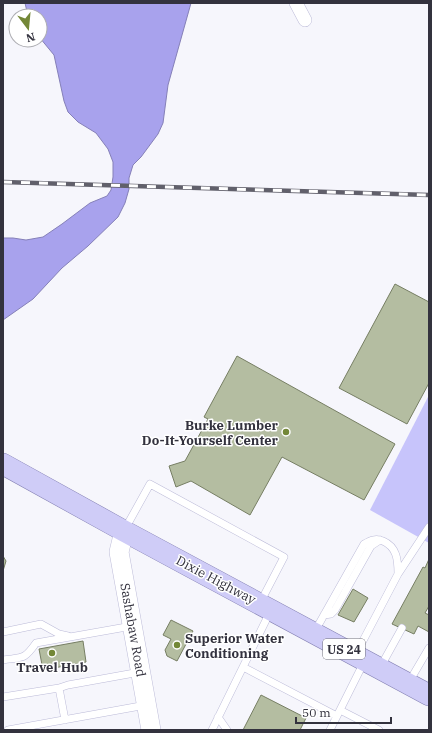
<svg xmlns="http://www.w3.org/2000/svg" width="432" height="733" font-family="'IBM Plex Serif',serif">
	<style>
		.green { fill: #c7c4fb }
		.water { fill: #a8a2ed; stroke: #8580b8 }
		.building { fill: #b4bda1; stroke: #767e63 }
		.lines { fill: none; stroke-linecap: round; stroke-linejoin: round }
		.lane-casing { stroke: #bcbbd8; stroke-width: 8 }
		.street-casing { stroke: #bcbbd8; stroke-width: 14 }
		.secondary-casing { stroke: #bcbbd8; stroke-width: 20 }
		.primary-casing { stroke: #8480b3; stroke-width: 22 }
		.lane { stroke: #fff; stroke-width: 7 }
		.street { stroke: #fff; stroke-width: 13 }
		.secondary { stroke: #fff; stroke-width: 19 }
		.primary { stroke: #cfccf7; stroke-width: 21 }
		.rail-casing { stroke: #61606b; stroke-width: 4.5 }
		.rail { stroke: #fff; stroke-width: 3; stroke-dasharray: 9; stroke-linecap: butt }
		.poi-dot { fill: #738737; stroke: #fff; stroke-width: 1.5 }
		.labels { text-anchor: middle; dominant-baseline: central; stroke-width: 3; stroke-linejoin: round; paint-order: stroke }
		.shield { fill: #fff; stroke: #707078; stroke-width: 1 }
		.shield-label { font-size: 12px; font-weight: bold; fill: #33323e }
		.poi-label { font-size: 13px; font-weight: bold; fill: #33323e; stroke: #fff; text-anchor: end }
		.street-label { font-size: 13px; fill: #33323e; stroke: #fff }
	</style>
	<rect width="100%" height="100%" fill="#f6f6fc"/>
	<path class="green" d="M429,395v148l-59,-33z"/>
	<path class="water" d="M25,3h166l-23,82 -5,38 -5,11 -17,23 -8,8 -4,13v11l-4,14 -7,14 -30,29 -26,22 -29,31 -30,21v-82h10l13,2 17,-3 19,-13 28,-21 17,-7 4,-6 2,-13v-15l-5,-13 -12,-16 -18,-11 -10,-10 -4,-11 -10,-46 -14,-17v-22h-12z"/>
	<path class="building" d="M395,284l34,18v81l-22,41 -68,-36z
		M237,356l158,88 -31,56 -82,-43 -32,58 -59,-34 -15,6 -7,-21 16,-5 23,-42 -4,-2z
		M3,556l3,5 -3,10z
		M429,559v47l-4,7 4,2v17l-11,-6 -4,8 -22,-10 31,-57 2,1z
		M353,589l15,9 -14,24 -16,-7z
		M171,620l22,11 -16,30 -10,-5 -2,-6 6,-11 -8,-4z
		M83,641l3,21 -43,8 -4,-21z
		M261,695l45,23 -6,12h-57z"/>
	<g class="lines">
		<g class="lane-casing">
			<path id="lane" d="M125,529l25,-45 134,73 -24,46
				M398,574l31,-47
				M324,615l7,-1 4,-4 36,-64 9,-6
				M315,631l49,-87c7,-4 12,-6 19,-3 14,6 15,19 15,33l-42,80
				M3,632l38,-8 18,10 9,2
				M3,660c20,-3 21,0 33,-17l96,-17
				M381,666l21,-38
				M243,667l94,49
				M409,682l20,-34
				M59,688l6,32
				M3,697l56,-9 9,-3 72,-13
				M340,710l39,20
				M218,717l9,13
				M8,730l138,-25
				M212,730l58,-118
				M330,730l34,-68"/>
		</g>
		<g class="street-casing">
			<path id="street" d="M296,3l9,17"/>
		</g>
		<g class="secondary-casing">
			<path id="secondary" d="M124,531l-5,21 32,178"/>
		</g>
		<g class="primary-casing">
			<path id="primary" d="M3,464l121,67 305,164"/>
		</g>
		<use href="#lane" class="lane"/>
		<use href="#street" class="street"/>
		<use href="#secondary" class="secondary"/>
		<use href="#primary" class="primary"/>
		<g class="rail-casing">
			<path id="rail" d="M3,182l426,13"/>
		</g>
		<use href="#rail" class="rail"/>
	</g>
	<g class="poi-dot">
		<circle cx="286" cy="432" r="4"/>
		<circle cx="177" cy="645" r="4"/>
		<circle cx="52" cy="653" r="4"/>
	</g>
	<g class="labels">
		<rect class="shield" x="323" y="639" width="42" height="20" rx="3"/>
		<g class="shield-label">
			<text x="344" y="649">US 24</text>
		</g>
		<g class="poi-label">
			<text x="278" y="425">Burke Lumber<tspan x="278" dy="15">Do-It-Yourself Center</tspan></text>
			<text x="185" y="638" text-anchor="start">Superior Water<tspan x="185" dy="15">Conditioning</tspan></text>
			<text x="52" y="667" text-anchor="middle">Travel Hub</text>
		</g>
		<g class="street-label">
			<text transform="translate(216 580) rotate(28)">Dixie Highway</text>
			<text transform="translate(133 630) rotate(80)">Sashabaw Road</text>
		</g>
	</g>
	<rect width="432" height="733" fill="none" stroke="#33323e" stroke-width="8"/>
	<g transform="translate(28 28) rotate(164)"><circle r="19" fill="#ffffff" stroke="#adadb2"/>
	<path d="M0-3L7 15L0 10L-7 15Z" fill="#738737"/>
	<text y="-6" font-size="11" font-weight="bold" text-anchor="middle" fill="#33323e">N</text>
	</g>
	<path d="M296 717v6h95v-6" fill="none" stroke="#33323e" stroke-width="2"/>
	<text x="302" y="717" font-size="12" fill="#33323e" stroke="#ffffff" stroke-width="3" paint-order="stroke">50 m</text>
</svg>
